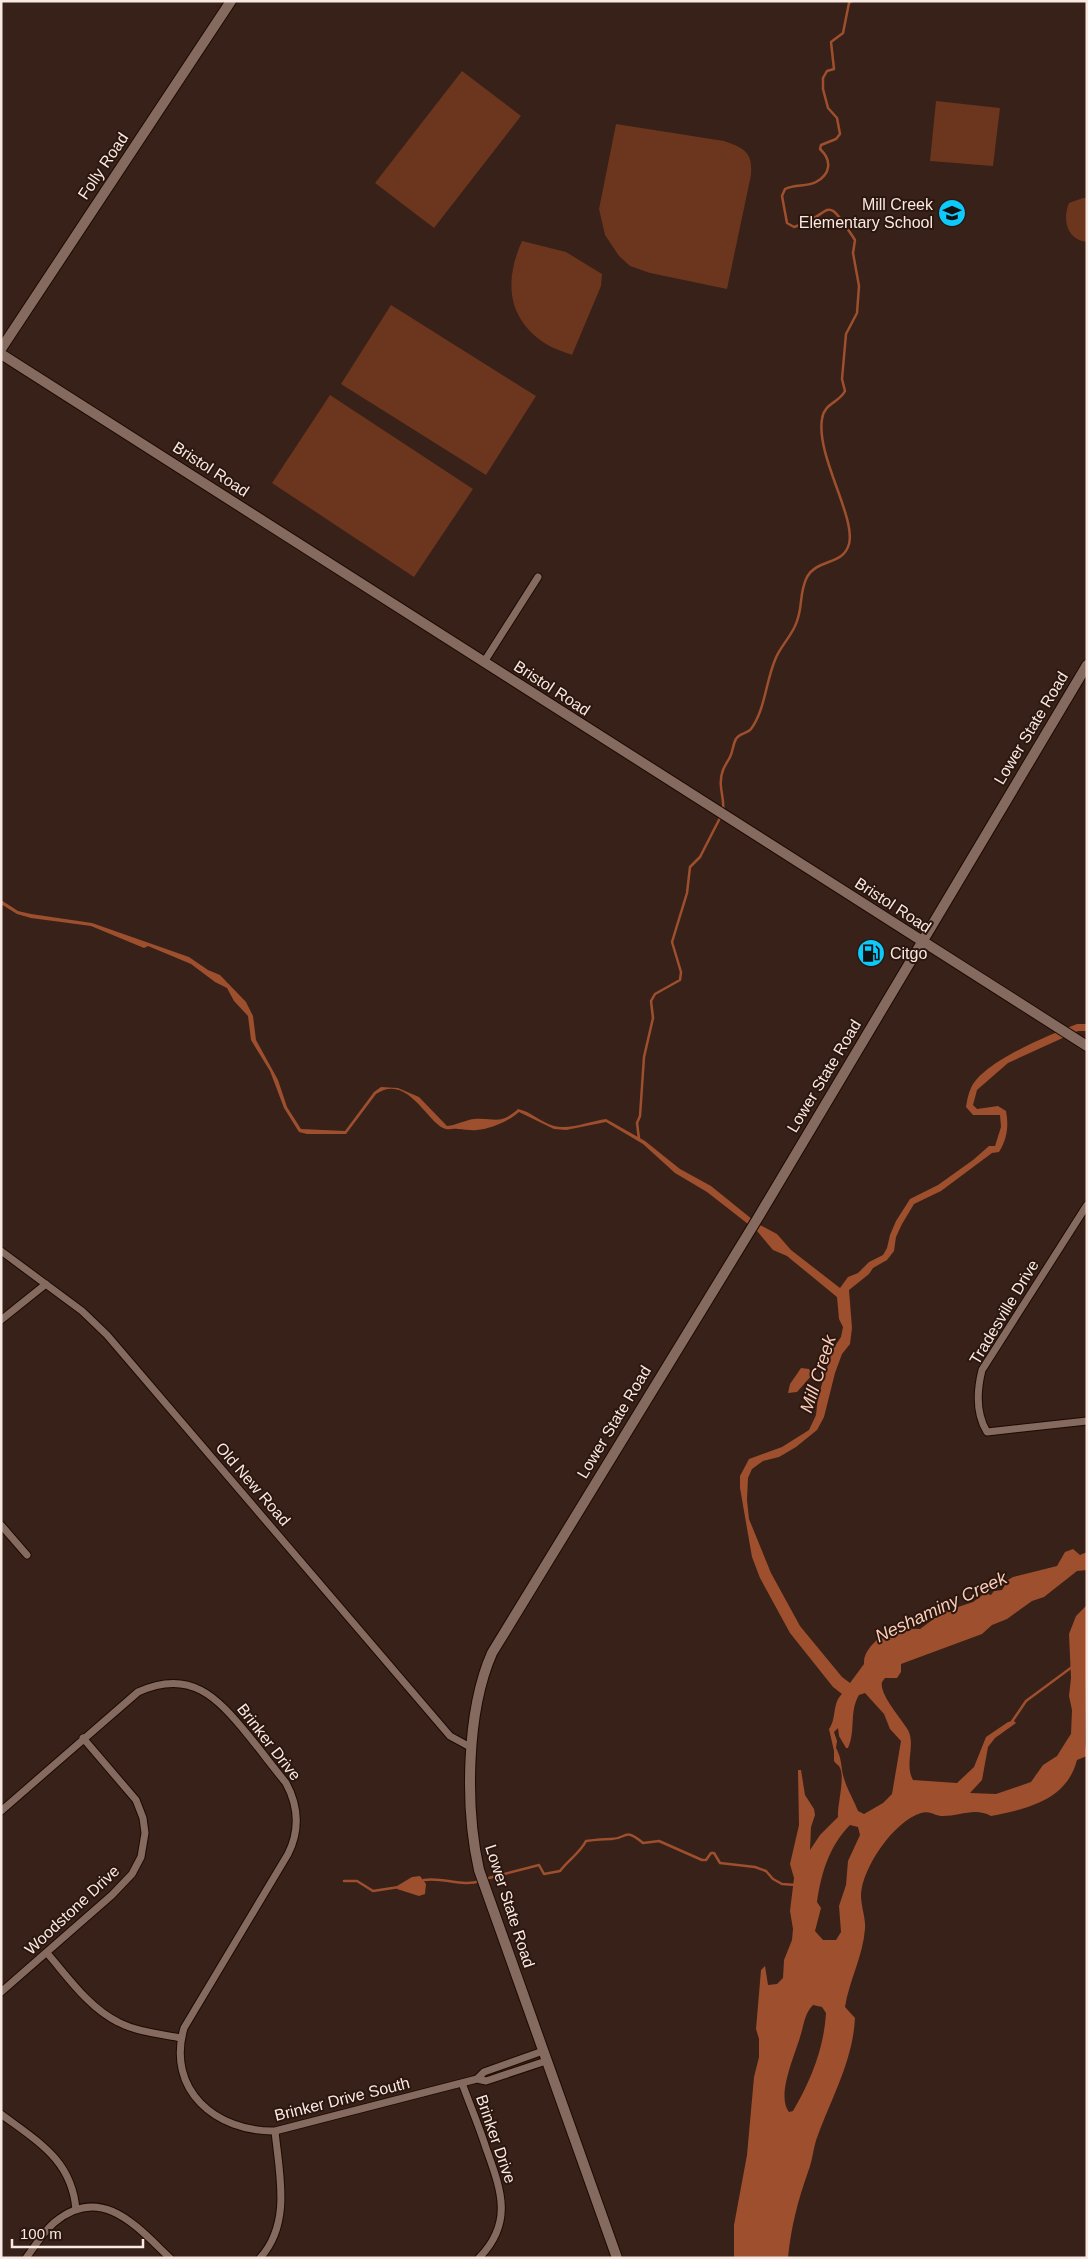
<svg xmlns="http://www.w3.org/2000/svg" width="1088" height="2259" font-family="Arial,sans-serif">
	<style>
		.green { fill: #6c351d }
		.water { fill: #9e4f2d; fill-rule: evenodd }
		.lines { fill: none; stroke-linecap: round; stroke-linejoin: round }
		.stream { stroke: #9e4f2d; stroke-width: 2.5 }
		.street-casing { stroke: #1d0a03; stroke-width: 9 }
		.secondary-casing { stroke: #1d0a03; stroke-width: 12 }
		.street { stroke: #856a60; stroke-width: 7 }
		.secondary { stroke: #856a60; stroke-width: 10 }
		.labels { text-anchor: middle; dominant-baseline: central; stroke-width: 4; stroke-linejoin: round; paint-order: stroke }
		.street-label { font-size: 16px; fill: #f9e9e3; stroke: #2c170f }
		.poi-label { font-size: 16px; fill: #f9e9e3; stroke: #2c170f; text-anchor: end }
		.water-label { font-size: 18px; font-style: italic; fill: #faccba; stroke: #2c170f }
	</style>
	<rect width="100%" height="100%" fill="#372118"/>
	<path class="green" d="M462,71l59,45 -87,112 -59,-45z
		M936,101l64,7 -7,58 -63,-5z
		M616,124l108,17c20,7 29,11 27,34l-24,114 -77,-16 -20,-7 -11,-10 -14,-21 -6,-26z
		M1083,198h4v44c-20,-2 -25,-22 -18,-39z
		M522,241l44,11 36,22 -1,12 -29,69c-10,-4 -21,-7 -29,-13 -37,-26 -38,-63 -21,-101z
		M391,305l145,91 -50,79 -145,-91z
		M330,395l143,94 -59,88 -142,-94z"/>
	<path class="water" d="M1,900l17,11 13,3 61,9 97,34 19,13 12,5 26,27 7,14 3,24 22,40 9,27 14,22 44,2 29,-39 7,-5 17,1 21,9 28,29c10,-1 18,-6 27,-7 21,-2 25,7 44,-10 14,3 22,13 36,17 16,4 37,-5 52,-7l39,22 35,28 31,17 47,38 19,10 14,16 49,38 8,-11 10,-4 11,-11 14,-7 4,-7 3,-13 6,-14 14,-22 28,-14 35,-25 16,-14h6l6,-19 -1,-12h-27l-7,-8c1,-6 2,-13 5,-19 12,-27 79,-53 106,-64h10v7h-9l-70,32 -31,27 -4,15 4,4 21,-3 8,5c3,15 1,28 -7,41l-7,1 -51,38 -27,13 -12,20 -6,13 -2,14 -7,9 -14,8 -4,6 -20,16 3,38 -2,16 -8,10 -7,19 -11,44 -7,13 -21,17 -17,10 -16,4 -11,8 -4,9 -1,22 2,19 22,54 29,53 42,51 8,6 14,-19c-1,-13 11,-22 19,-30l11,1 2,-7 24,1 23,-17 30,-10 12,-9 6,2 3,-4 8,-1 6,-10 5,-3 44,-11 8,-14 8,-3 7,6 7,-3v18l-10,1 -33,26 -12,4 -25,18 -15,6 -10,9 -81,30v8l-4,6h-12l-3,4c-3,12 19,36 26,48 8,15 -4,34 5,50l44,3 17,-16 12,-30 22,-15 6,-1 2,2 -21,15 -7,9 -6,33 -12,13 26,1 35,-12 12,-17 14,-9 10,-16 4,-6 1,-24 -3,-14 2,-18 -2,-44 7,-18 11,-11 -2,139 2,12 -10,4c-10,40 -50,49 -86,56 -16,-9 -31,0 -48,0 -8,0 -13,-6 -22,-3 -27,8 -59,55 -60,82 0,12 5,23 4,34 -2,27 -16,52 -20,78l10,11c-2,42 -23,79 -37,117 -5,12 -5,25 -10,37 -10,28 -17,55 -20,86h-54v-33l13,-70 7,-78 5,-20v-18l-3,-10 5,-59 4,-4 3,19 9,-1 6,-6 1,-18 8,-20 1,-11 -3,-18 4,-33 -4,-14 9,-39 -1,-55h3l4,25 9,14 1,6 -4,12 -1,23 10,-15 18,-18c-1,-12 8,-41 1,-51 -2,-2 -4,-3 -5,-5v-10l-5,-22c8,-11 3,-26 13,-35l-9,-7 -43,-54 -30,-55 -8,-21 -12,-69v-12l9,-17 33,-12 27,-17 7,-15 2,-18 15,-48 8,-12 2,-10 -4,-8 -2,-22 -50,-41 -14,-6 -16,-19 -50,-39 -32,-19 -32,-29 -37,-22 -40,8 -12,-1 -35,-17c-10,9 -28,17 -42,18 -6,1 -13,-1 -19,-1 -4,-1 -9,1 -12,0 -18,-4 -38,-57 -70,-35l-30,40h-39l-8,-2 -15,-24 -14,-37 -19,-31 -3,-24 -14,-15 -7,-13 -12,-6 -24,-18 -43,-18 -4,2 -53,-22 -60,-8 -14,-4 -16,-10zM865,1693l19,21 6,15 11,12 -9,53 -9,9 -19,11 -6,-3c-5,-13 -14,-27 -16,-41 -1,-9 -2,-15 -6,-22l1,-7 -3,-9 4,-4 1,8 7,12h2c8,-17 1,-37 11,-53zM850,1825l8,2 2,8 -12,26 -2,24 -7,21 2,26 -5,8h-13l-8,-9 6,-23 -4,-6c4,-28 12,-56 33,-77zM813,2005l9,2 4,6c-2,35 -15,67 -33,98l-4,1c-13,-16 6,-57 11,-75 4,-11 4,-23 13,-32z
		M801,1368l8,1 3,6 -15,17 -9,1 2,-9z
		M420,1876l6,8 -1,10 -6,2 -22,-7v-3l15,-9z"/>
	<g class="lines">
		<path class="stream" d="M723,811c2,-14 -6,-25 0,-41 2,-5 5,-9 7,-13 3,-6 3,-13 6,-18 3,-6 11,-5 15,-10 14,-19 15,-48 24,-69 5,-14 18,-25 22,-39 6,-16 2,-28 10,-44 11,-19 36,-11 42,-33 7,-27 -33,-88 -27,-125 2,-16 17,-16 23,-28l-3,-12 4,-45 11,-21 2,-27 -6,-33 2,-13c-33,-51 -20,-25 -61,-13l-7,-4 -5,-27 3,-7c10,-5 22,-2 31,-7 15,-8 16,-22 4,-33l1,-4 15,-6 4,-5 -3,-16 -9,-10 -5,-19v-11l4,-7 7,-2 -3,-27 12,-9 6,-30 3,-2
			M639,1139l-2,-16 3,-7 4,-59 9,-39 -2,-17 4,-7 25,-14 1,-8 -9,-30 15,-49 3,-26 10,-10 21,-41
			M1011,1723l15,-22 46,-34
			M485,1879l54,-14 5,9 16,-3c8,-11 20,-18 26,-30 8,-1 16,-2 24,-2 17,1 13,-13 33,4l16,-2 43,19h4l5,-7h3l6,10 35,4 11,4 7,8 9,5 14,1
			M424,1880c19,-3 39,7 56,1
			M344,1881h13l16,10 26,-4"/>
		<g class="street-casing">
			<path id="street" d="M484,662l54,-85
				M1087,1205l-105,165c-5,20 -6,44 5,62l100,-11
				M1,1251l81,60 25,24 343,401 22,12
				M1,1320l45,-36
				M1,1525l26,30
				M1,1811l137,-119c52,-24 79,5 110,43 13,16 25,32 38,48 13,24 14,47 2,71l-104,174c-18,62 32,104 91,103l202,-52 9,2 60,-20
				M47,1953c21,24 42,55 71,69 19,10 42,12 63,16
				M1,1992l111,-97 20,-21 9,-17 4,-24 -2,-15 -7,-18 -53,-62
				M477,2079l7,-7 59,-21
				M462,2083c8,22 17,43 24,65 15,42 28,74 -7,110
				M1,2114c37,28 71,46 75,96
				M26,2258c9,-12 18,-27 29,-36 47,-39 83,6 115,36
				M260,2258c32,-35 19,-85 15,-127"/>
		</g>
		<g class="secondary-casing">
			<path id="secondary" d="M1,349l230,-348
				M1,354l1086,692
				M617,2258l-138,-388c-14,-62 -13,-158 13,-217l264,-432 331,-556"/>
		</g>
		<use href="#street" class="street"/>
		<use href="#secondary" class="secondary"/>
	</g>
	<defs>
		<g id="school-disc" transform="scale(1.4375)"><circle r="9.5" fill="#0dcafa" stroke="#2c170f"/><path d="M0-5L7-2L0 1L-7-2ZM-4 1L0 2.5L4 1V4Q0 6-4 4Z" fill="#111"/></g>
		<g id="fuel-disc" transform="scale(1.4375)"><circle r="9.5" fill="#0dcafa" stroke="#2c170f"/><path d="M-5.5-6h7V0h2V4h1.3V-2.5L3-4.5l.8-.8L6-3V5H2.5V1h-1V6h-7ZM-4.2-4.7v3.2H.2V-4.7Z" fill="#111"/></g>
	</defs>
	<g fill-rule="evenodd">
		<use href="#school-disc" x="952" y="213"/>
		<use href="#fuel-disc" x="871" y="953"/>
	</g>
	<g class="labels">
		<g class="street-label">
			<text transform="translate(103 166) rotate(-56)">Folly Road</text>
			<text transform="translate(211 469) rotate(33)">Bristol Road</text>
			<text transform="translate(552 688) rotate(33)">Bristol Road</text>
			<text transform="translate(1031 728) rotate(-59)">Lower State Road</text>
			<text transform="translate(893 905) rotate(33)">Bristol Road</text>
			<text transform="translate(824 1076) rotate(-59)">Lower State Road</text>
			<text transform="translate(1004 1312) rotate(-59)">Tradesville Drive</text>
			<text transform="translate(614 1422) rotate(-59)">Lower State Road</text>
			<text transform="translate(253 1484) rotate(49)">Old New Road</text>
			<text transform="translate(269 1742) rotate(52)">Brinker Drive</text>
			<text transform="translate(510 1906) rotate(72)">Lower State Road</text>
			<text transform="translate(72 1910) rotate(-43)">Woodstone Drive</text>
			<text transform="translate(342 2099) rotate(-14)">Brinker Drive South</text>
			<text transform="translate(496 2139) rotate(71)">Brinker Drive</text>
		</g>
		<g class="poi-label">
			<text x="933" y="204">Mill Creek<tspan x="933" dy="18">Elementary School</tspan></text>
			<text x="890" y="953" text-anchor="start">Citgo</text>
		</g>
		<g class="water-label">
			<text transform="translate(818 1374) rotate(-72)">Mill Creek</text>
			<text transform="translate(941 1607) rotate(-25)">Neshaminy Creek</text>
		</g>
	</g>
	<rect width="1088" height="2259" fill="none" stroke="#f9e9e3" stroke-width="5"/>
	<path d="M12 2239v8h131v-8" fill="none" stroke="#f9e9e3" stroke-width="2.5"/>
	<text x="20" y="2239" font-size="15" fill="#f9e9e3" stroke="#2c170f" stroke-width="4" paint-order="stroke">100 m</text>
</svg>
